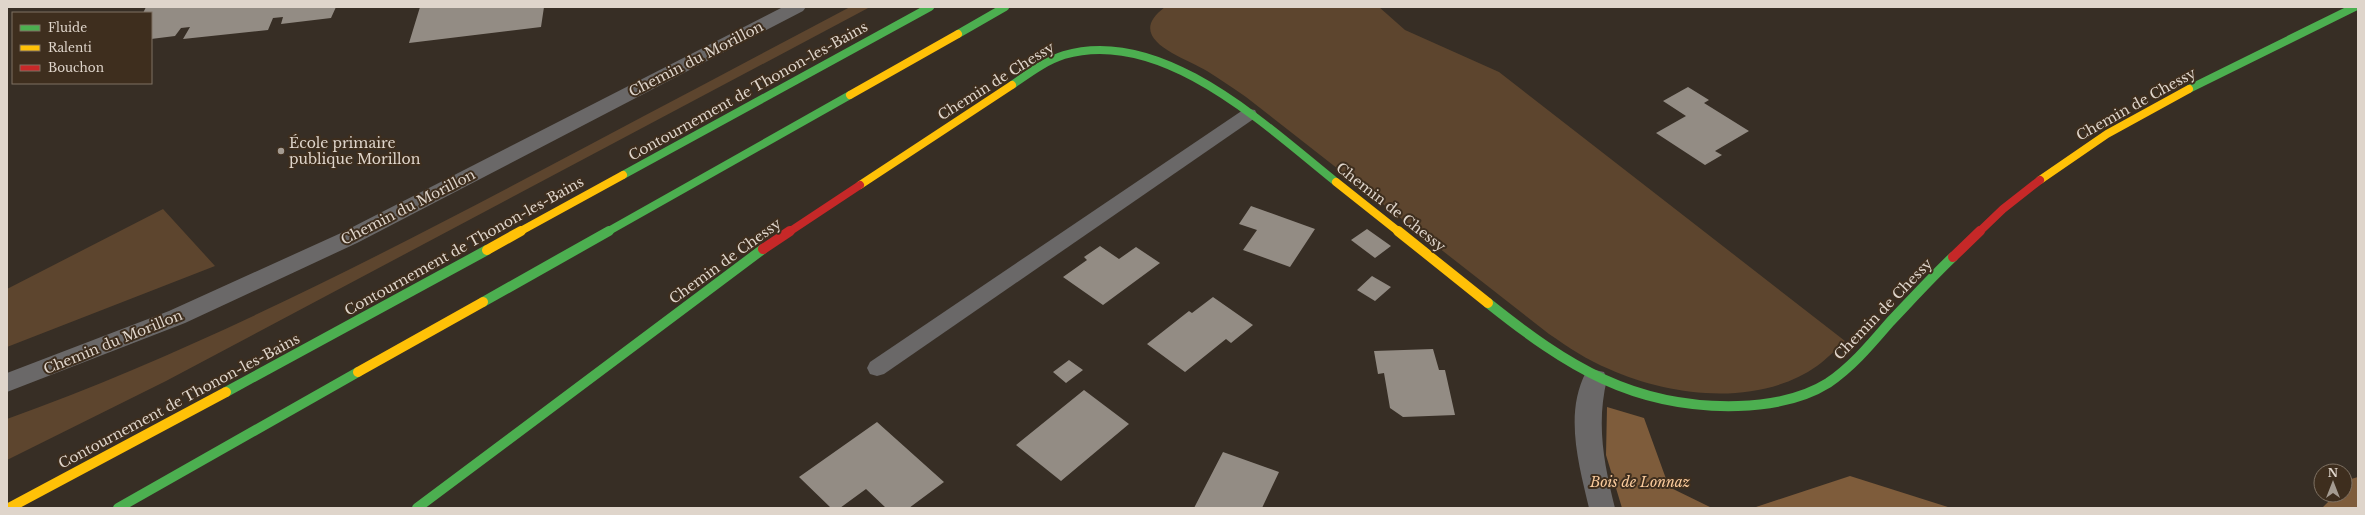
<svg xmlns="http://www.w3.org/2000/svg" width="2365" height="515" font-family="'Libre Baskerville',serif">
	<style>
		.green { fill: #5d452e }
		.forest { fill: #7e5c3b }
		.building { fill: #938c84 }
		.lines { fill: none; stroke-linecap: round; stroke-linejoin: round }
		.lane { fill: #6a6868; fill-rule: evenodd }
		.street { fill: #6a6868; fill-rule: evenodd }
		.fast-far1 { stroke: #4caf50; stroke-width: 8 }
		.fast { stroke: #4caf50; stroke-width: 10 }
		.slow-far1 { stroke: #ffc107; stroke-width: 8 }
		.slow { stroke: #ffc107; stroke-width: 10 }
		.jam-far1 { stroke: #c62828; stroke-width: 8 }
		.jam { stroke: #c62828; stroke-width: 10 }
		.poi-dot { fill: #a49b91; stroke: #3e2e1e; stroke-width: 1.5 }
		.labels { text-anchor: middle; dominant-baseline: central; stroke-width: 4; stroke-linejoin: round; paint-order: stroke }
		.street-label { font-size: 14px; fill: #dfd5cb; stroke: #3e2e1e }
		.poi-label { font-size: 14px; fill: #dfd5cb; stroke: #3e2e1e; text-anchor: start }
		.park-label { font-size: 14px; font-style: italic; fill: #f9ca9c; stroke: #3e2e1e }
	</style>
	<rect width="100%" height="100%" fill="#372e25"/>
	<path class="green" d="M850,7h20l-704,374 -159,79v-41c180,-65 349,-151 518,-240 108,-57 217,-115 325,-172z
		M1165,7h214l26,23 94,42 346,269c-9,8 -18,18 -28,25 -58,41 -146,31 -208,3 -22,-9 -41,-22 -60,-35l-303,-237c-13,-9 -26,-18 -39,-26 -23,-14 -85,-32 -42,-64z
		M163,209l52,57 -208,81v-58z"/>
	<path class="forest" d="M1607,407l37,11 25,69 43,21h-90l-16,-53z
		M1850,476l101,32h-198z
		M2358,477v31h-36l13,-13h10v-10l6,-6z"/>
	<path class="building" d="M146,7h190l-5,11 -50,6 2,-7 -10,1 -5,12 -85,9 7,-12 -9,1 -6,8 -24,3v-26h-8z
		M420,7h124l-3,20 -132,16z
		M1688,87l21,13 -5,3 45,28 -34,20 7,4 -17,10 -49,-32 30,-17 -23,-15z
		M1251,206l64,23 -25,38 -47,-17 14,-20 -18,-6z
		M1367,229l24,17 -16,12 -24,-18z
		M1100,246l19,13 17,-12 24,16 -57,42 -40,-28 24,-17 -3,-3z
		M1372,276l19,11 -16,14 -18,-11z
		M1213,297l40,28 -22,18 -5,-4 -41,33 -38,-28 42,-33 3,2z
		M1433,349l6,21h6l10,45 -52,2 -13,-9 -6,-35 -6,1 -4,-23z
		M1069,360l14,10 -17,13 -13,-11z
		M1084,390l45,34 -68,57 -45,-36z
		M877,422l67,60 -35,26h-23l-20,-19 -26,19h-9l-32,-31z
		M1223,452l56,20 -17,36h-68z"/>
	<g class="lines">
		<path class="lane" d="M1249,109l6,1 2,4 -2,4 -371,256 -7,2 -7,-2 -3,-6 3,-6 373,-252z"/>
		<path class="street" d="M783,7h23l-3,4 -446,232 -172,80 -178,69v-19l162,-62 172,-78z
			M1595,370l9,2 3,7c-11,45 -3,85 8,129h-26c-10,-43 -25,-94 -3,-136z"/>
		<path class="fast-far1" d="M958,34l47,-27
			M1012,85c16,-11 33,-24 52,-30 98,-29 202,71 272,127
			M2189,89l166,-82
			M623,175l307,-168
			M607,232l243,-137"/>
		<path class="fast" d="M483,302l126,-71
			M1488,303c79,63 146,106 250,103 31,-1 63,-6 90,-23 24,-16 43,-39 62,-61 21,-22 41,-44 63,-65
			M226,392l261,-142
			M118,508l240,-136
			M417,508l346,-259"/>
		<path class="slow-far1" d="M850,95l108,-61
			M2040,180l67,-46 82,-45
			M1336,182l63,50
			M860,185l152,-100
			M519,232l104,-57"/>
		<path class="slow" d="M1398,231l90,72
			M487,250l34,-19
			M358,372l125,-70
			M9,508l217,-116"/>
		<path class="jam-far1" d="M789,232l71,-47
			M1979,232l24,-23 37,-29"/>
		<path class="jam" d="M763,249l27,-18
			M1953,257l27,-26"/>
	</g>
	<circle class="poi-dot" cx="281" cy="151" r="4"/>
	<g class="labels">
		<g class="street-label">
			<text transform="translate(696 59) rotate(-27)">Chemin du Morillon</text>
			<text transform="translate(996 81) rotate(-32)">Chemin de Chessy</text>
			<text transform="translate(748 91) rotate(-29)">Contournement de Thonon-les-Bains</text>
			<text transform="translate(2136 104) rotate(-29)">Chemin de Chessy</text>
			<text transform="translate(408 207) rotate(-27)">Chemin du Morillon</text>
			<text transform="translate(1391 207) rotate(38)">Chemin de Chessy</text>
			<text transform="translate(464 246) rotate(-29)">Contournement de Thonon-les-Bains</text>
			<text transform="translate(725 261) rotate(-36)">Chemin de Chessy</text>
			<text transform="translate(1883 309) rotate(-46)">Chemin de Chessy</text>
			<text transform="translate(113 342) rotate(-22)">Chemin du Morillon</text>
			<text transform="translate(179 401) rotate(-28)">Contournement de Thonon-les-Bains</text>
		</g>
		<g class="poi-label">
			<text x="289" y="143">École primaire<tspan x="289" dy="16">publique Morillon</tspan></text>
		</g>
		<g class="park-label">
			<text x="1640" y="482">Bois de Lonnaz</text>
		</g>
	</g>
	<rect width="2365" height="515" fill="none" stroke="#dfd5cb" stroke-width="16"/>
	<rect x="12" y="12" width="140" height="72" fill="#3e2e1e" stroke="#7e7163"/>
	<rect x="20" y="25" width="20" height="6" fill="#4caf50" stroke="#7e7163"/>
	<text x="48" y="32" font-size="12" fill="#dfd5cb">Fluide</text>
	<rect x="20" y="45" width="20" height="6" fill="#ffc107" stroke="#7e7163"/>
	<text x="48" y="52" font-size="12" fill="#dfd5cb">Ralenti</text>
	<rect x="20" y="65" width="20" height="6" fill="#c62828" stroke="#7e7163"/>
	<text x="48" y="72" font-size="12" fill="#dfd5cb">Bouchon</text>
	<g transform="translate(2333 483)"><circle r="19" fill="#3e2e1e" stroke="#7e7163"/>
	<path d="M0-3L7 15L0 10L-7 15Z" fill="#a49b91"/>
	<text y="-6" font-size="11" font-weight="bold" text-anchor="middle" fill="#dfd5cb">N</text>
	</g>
</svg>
